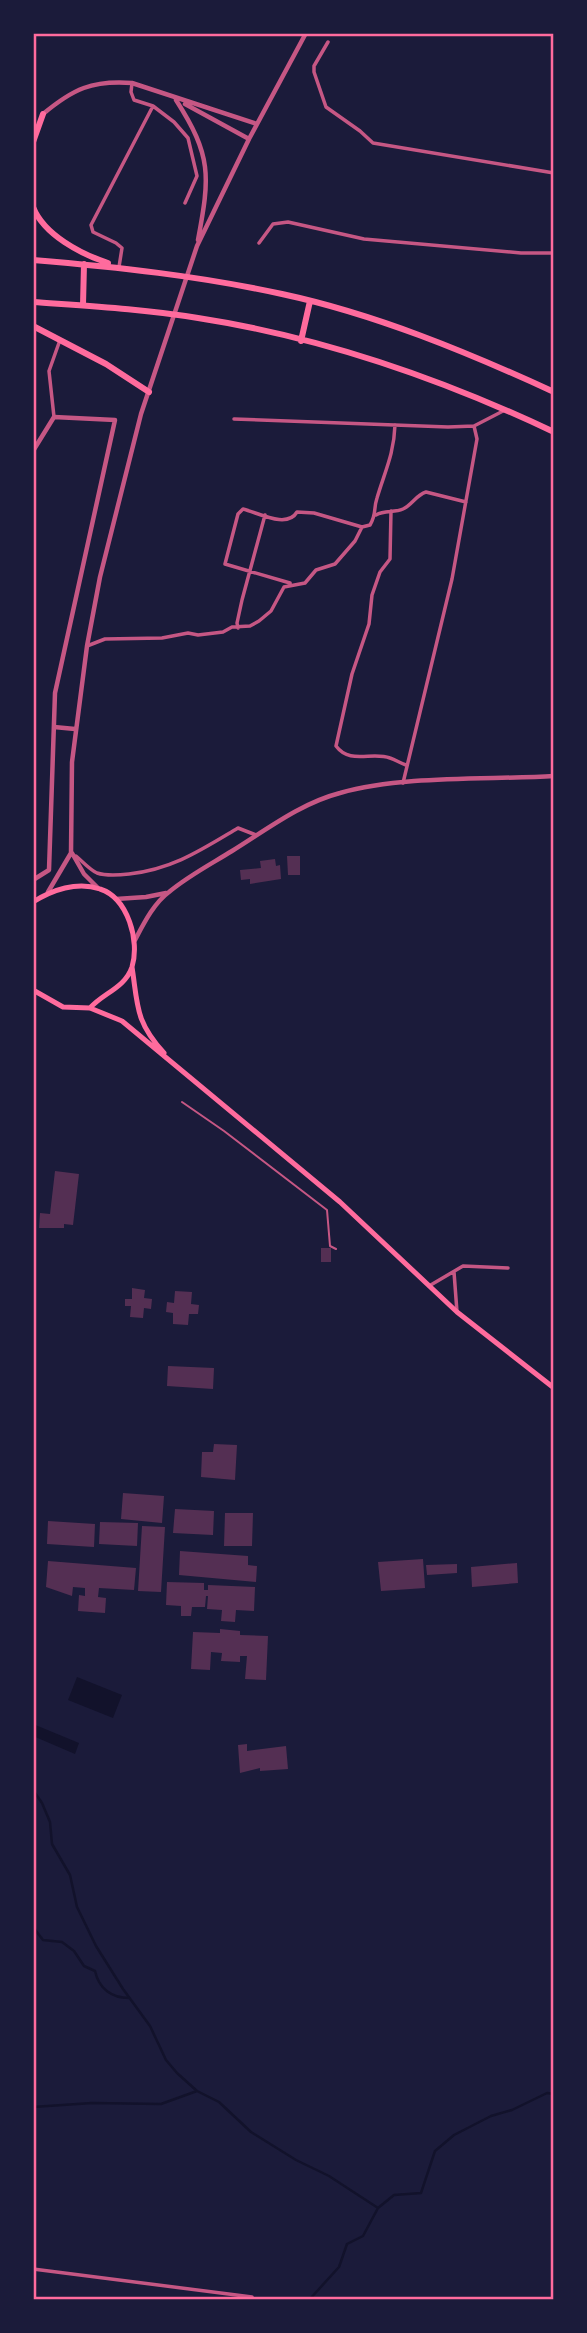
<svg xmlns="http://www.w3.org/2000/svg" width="587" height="2333" font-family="'Roboto Condensed',sans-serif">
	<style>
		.water { fill: #12122b }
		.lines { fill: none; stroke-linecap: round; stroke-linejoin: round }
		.stream { stroke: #12122b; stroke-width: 2.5 }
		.building { fill: #542f53 }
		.service { stroke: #c65784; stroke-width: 2 }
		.minor { stroke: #c65784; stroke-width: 3.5 }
		.tertiary { stroke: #c65784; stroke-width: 4.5 }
		.secondary { stroke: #ff6b9d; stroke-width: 5 }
		.trunk { stroke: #ff6b9d; stroke-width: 6 }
		.neatline { fill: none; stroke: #ff6b9d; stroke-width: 2.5 }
	</style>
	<rect width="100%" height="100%" fill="#1b1b3a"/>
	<path class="water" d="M77,1677l45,18 -9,23 -45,-18z
		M33,1724l46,19 -4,11 -42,-18z"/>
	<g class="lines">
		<path class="stream" d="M33,1790l9,13 8,19 2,22 18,31 7,32 19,39 27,43 27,37 16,34 11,13 20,18
			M33,1927l10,13 19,2 12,9 10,15 11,5c4,18 17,27 34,27
			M33,2107l59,-4 69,1 36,-13 22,11 32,30 45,28 33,16 49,32
			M309,2300l30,-33 8,-23 16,-8 15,-28 16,-13 27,-2 14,-42 19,-16 37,-19 21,-6 35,-17 7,1"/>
	</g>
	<path class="building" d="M287,856h13v19h-12z
		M275,859l1,7 4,-1 1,14 -31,5v-5l-9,1 -1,-10 21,-2 -1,-7z
		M55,1171l24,3 -6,51 -9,-1v4h-25l1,-15 10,1z
		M321,1248h10v14h-10z
		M132,1288l13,2 -1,8 8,1 -1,10 -7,-1 -1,10 -13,-1 1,-11h-6v-7h7z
		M175,1291l17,1 -1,12 8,1 -1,9h-9l-1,11 -15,-1v-11l-7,-1 1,-10 7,1z
		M168,1366l46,2 -1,21 -46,-3z
		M214,1444l23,1 -2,35 -34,-3 1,-25h11z
		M123,1493l41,3 -2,27 -41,-4z
		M175,1509l39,2 -1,24 -40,-2z
		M225,1513h28l-1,33h-28z
		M48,1521l47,3 -1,23 -47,-3z
		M100,1522l38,1 -1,23 -38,-2z
		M142,1526l23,1 -4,65 -23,-1z
		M180,1551l68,5v9l9,1 -1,16 -77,-7z
		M423,1559l2,29 -44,3 -3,-29z
		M48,1561l88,7 -2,22 -35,-2 -1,9 8,1 -1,15 -27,-2 1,-16 6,1v-8l-12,-1 -1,9 -26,-9z
		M517,1563l1,20 -46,4 -1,-20z
		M457,1564v9l-30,2 -1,-10z
		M167,1582l37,1v7h4v-5l47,2 -1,24 -18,-1 -1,12 -14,-1 1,-11 -15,-1 1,-13h-2l-1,11h-13l-1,9h-10v-10l-15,-1z
		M220,1629l20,2v4l28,1 -2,44 -21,-1 2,-23h-7v6l-19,-1 1,-8 -11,-1 -1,18 -19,-1 2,-37 27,1z
		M247,1744v7l39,-5 2,23 -28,2v-3l-20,5 -2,-28z"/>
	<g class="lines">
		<path class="service" d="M182,1102l42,29 103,79 3,36 6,3"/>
		<path class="minor" d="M328,42l-14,24v6l12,35 34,24 13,12 181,30
			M132,83l-1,9 3,8 19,6 21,16 14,16 9,38 -12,27
			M259,243l14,-19 15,-2 76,17 157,14h33
			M119,267l3,-19 -6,-5 -23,-11 -2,-7 62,-119
			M54,417l-5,-46 11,-31
			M234,419l214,8 26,-1
			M391,511l-1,48 -10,13 -8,23 -3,29 -17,50 -16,72c14,19 36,5 54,12 6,2 10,5 16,7
			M376,515c9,-5 18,-2 27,-6 9,-4 13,-14 23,-17l40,10
			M290,583l-65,-19 13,-50 5,-5c16,4 44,20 54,3l17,1 48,14
			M238,628l-1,-5 5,-23 23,-85
			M87,646l18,-7 57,-1 26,-5 10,2 25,-3 9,-5 18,-1 9,-5 12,-10 13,-24 21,-4 11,-13 19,-6 20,-23 7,-14 8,-2c7,-12 3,-15 7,-27 8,-27 17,-44 18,-73
			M403,783l49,-204 25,-140 -3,-13 31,-16
			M76,856c6,5 14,14 21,17 9,3 23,2 32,1 44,-5 72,-24 109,-46l18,7
			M454,1272l3,40
			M429,1286l34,-20 45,2
			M33,2269l219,28"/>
		<path class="tertiary" d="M176,100c36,56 34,76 22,140
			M185,104l64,35
			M43,114c30,-25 49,-34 89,-31l125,41
			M33,451l21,-34 61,3 -60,273 -6,177 -16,10
			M54,727l21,2
			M72,853l12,21 14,14
			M48,892l23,-39 1,-91 15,-116 13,-69 41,-163 56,-168 52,-107 57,-106
			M116,899l30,-2 20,-4
			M135,940c9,-17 19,-37 34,-48 19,-16 42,-28 63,-41 34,-21 69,-48 108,-58 63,-18 148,-13 214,-17"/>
		<path class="secondary" d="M33,902c19,-12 44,-21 67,-13 28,9 40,52 32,78 -7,21 -29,26 -42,41
			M132,967c6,39 3,54 32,86
			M33,990l30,17 27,1 32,13 218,181 117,110 97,76"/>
		<path class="trunk" d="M33,142l10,-28
			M33,207c11,28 48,47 75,56
			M33,260c84,7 167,16 249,34 93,20 185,58 272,98
			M33,302c55,4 111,7 165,16 123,19 244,61 356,114
			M83,305l1,-41
			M33,326l73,38 43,28
			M301,341l9,-40"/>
	</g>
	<rect width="587" height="2333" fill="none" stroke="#1b1b3a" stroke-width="70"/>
	<rect x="35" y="35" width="517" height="2263" class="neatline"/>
</svg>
